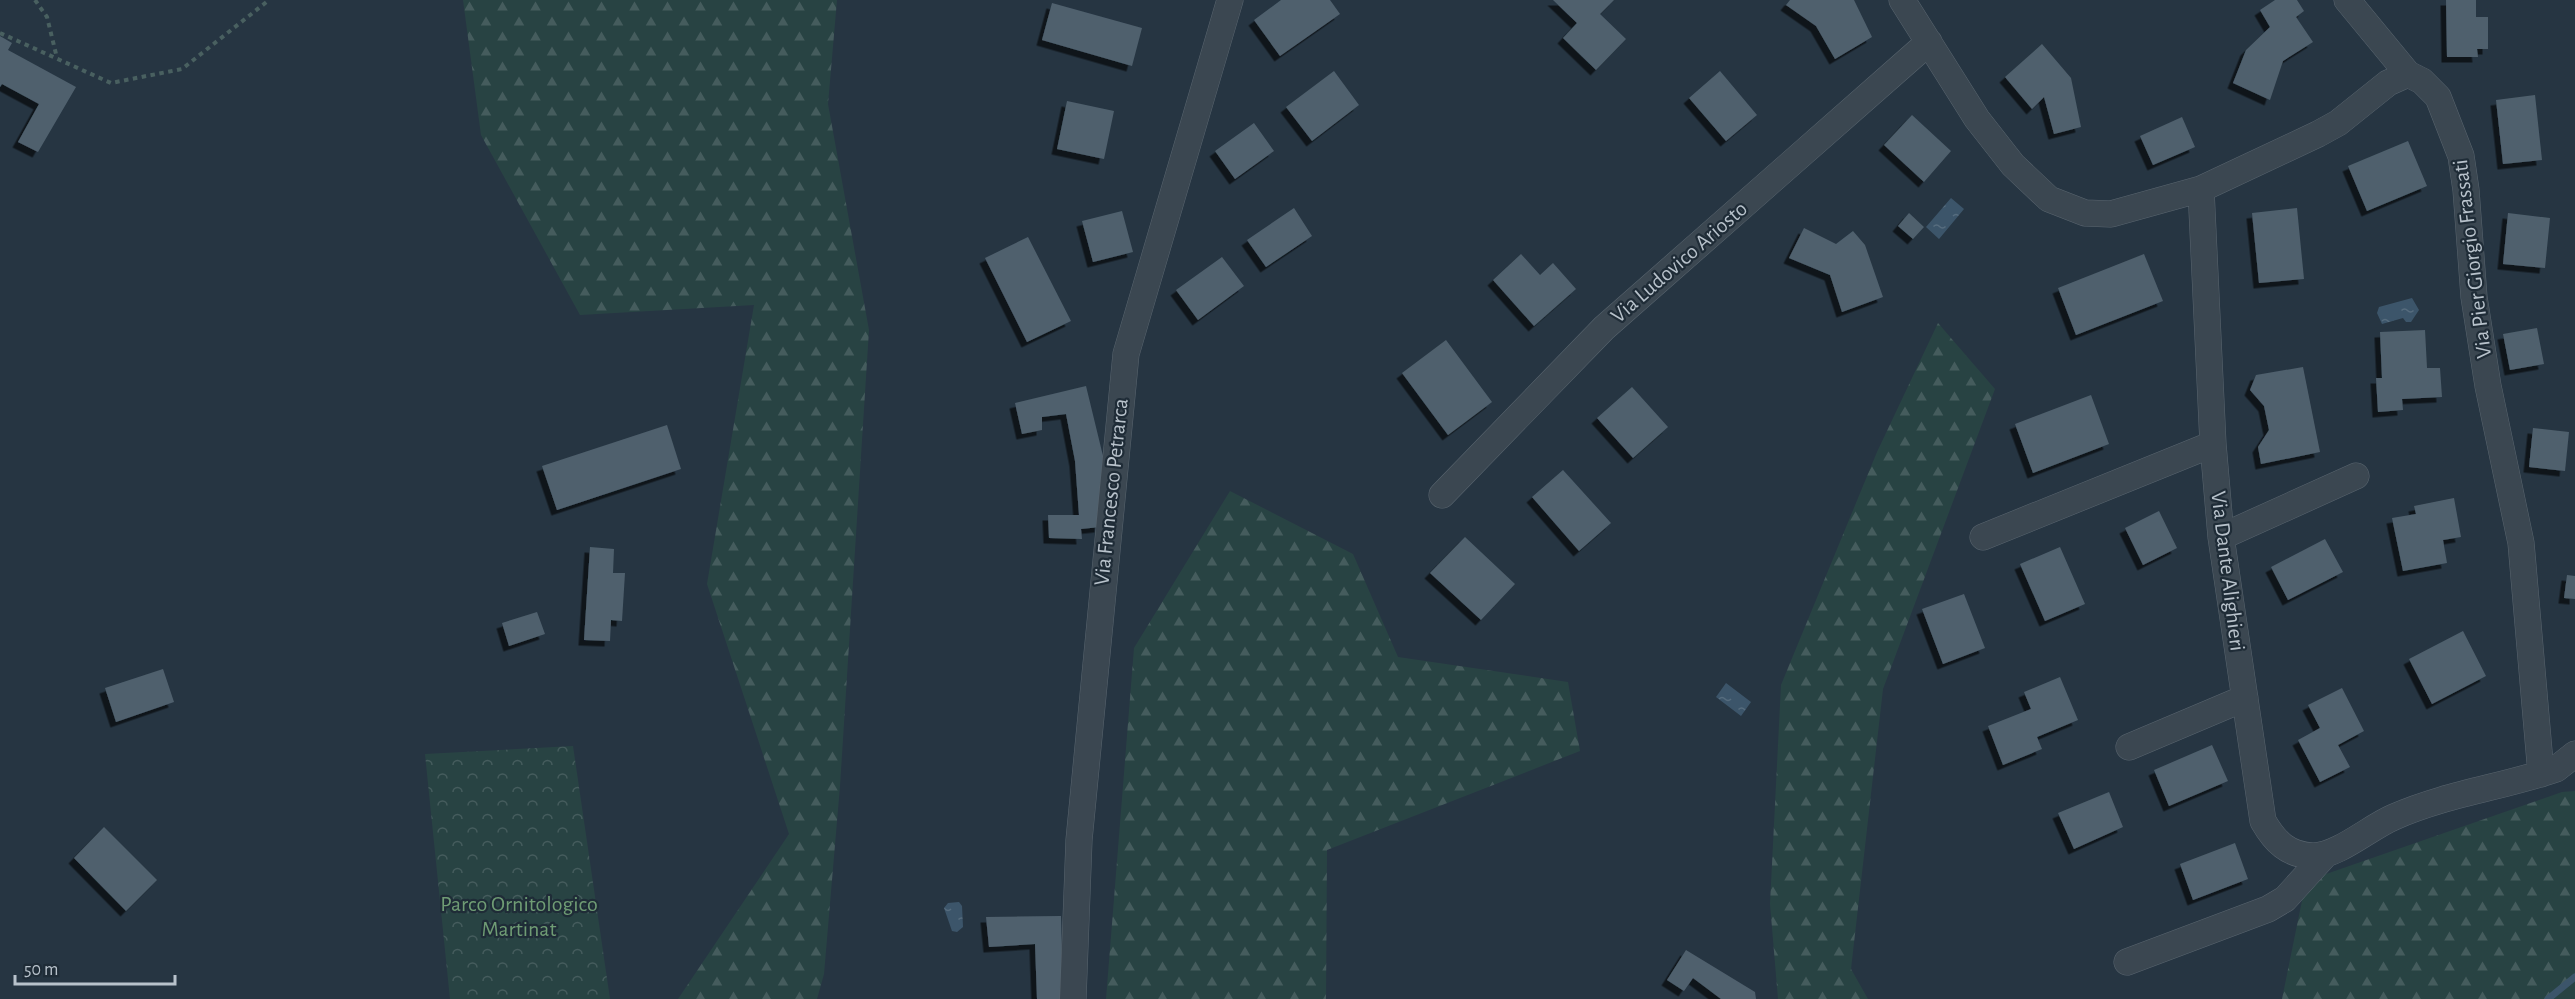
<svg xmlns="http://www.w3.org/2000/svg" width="2575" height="999" font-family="'Alegreya Sans',sans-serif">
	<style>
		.forest { fill: url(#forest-firs) }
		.park { fill: url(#park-crowns) }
		.water { fill: url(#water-ripples) }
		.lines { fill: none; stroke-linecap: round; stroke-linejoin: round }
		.stream { stroke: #3c556a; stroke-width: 7 }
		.building { fill: #4f606d; filter: url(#shadow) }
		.minor-casing { stroke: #59656f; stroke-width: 27 }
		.path { stroke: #496060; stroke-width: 4; stroke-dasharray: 4.5 4.5; stroke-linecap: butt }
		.minor { stroke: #3b4751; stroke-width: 26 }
		.labels { text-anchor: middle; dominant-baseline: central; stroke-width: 4.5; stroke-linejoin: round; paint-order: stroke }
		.street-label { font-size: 22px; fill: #b8c2cb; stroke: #1f2c37 }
		.park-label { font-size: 22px; fill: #6f9c74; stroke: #1f2c37 }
	</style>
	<defs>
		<pattern id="forest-firs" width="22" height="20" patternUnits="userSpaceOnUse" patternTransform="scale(1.5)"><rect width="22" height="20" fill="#284343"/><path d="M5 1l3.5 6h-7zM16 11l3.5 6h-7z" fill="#455c5d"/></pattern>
		<pattern id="park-crowns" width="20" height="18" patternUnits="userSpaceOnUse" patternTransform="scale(1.5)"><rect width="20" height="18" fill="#284343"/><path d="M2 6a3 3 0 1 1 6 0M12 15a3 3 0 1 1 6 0" fill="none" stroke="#455c5d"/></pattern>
		<pattern id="water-ripples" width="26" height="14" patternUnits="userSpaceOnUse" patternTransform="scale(1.5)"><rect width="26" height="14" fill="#3c556a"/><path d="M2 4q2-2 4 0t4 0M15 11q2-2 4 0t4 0" fill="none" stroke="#566c7e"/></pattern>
		<filter id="shadow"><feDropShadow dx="-5.5" dy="5.5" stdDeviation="0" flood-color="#0009"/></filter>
	</defs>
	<rect width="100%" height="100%" fill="#263542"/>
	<path class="forest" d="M463,0h374l-9,104 41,226 -29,456 -16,188 -7,25h-139l111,-165 -82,-250 47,-279 -174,10 -99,-180z
		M1938,323l57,66 -112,300 -32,280 17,30h-90l-8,-95 11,-219 96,-233z
		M1230,491l123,63 45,103 170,25 12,69 -253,99 -1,149h-220l28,-351z
		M2575,791v208h-293l24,-118 256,-89z"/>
	<path class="park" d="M573,746l37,253h-160l-25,-245z"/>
	<path class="water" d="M1951,198l13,11 -25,30 -13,-12z
		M2412,298l7,12 -8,12h-5l-3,-4 -21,6 -5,-11 2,-6z
		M1726,683l25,19 -10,14 -25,-19z
		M959,902l3,4 1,21 -6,5 -5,-1 -8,-23 4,-5z"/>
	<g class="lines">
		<path class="stream" d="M2548,999l27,-22"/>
	</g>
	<path class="building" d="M1281,0h49l10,14 -60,42 -26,-36z
		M1553,0h61l-14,14 26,25 -30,31 -33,-32 14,-15z
		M1790,0h64l18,37 -37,22 -19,-33 -30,-21z
		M2275,0h22l7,11 -8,6 17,25 -30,19 -13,39 -37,-17 13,-33 24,-23 -10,-17z
		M2446,0h30v17h12v32h-11l1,8h-31z
		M1052,3l90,25 -10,38 -90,-26z
		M0,36l12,7 -4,7 68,37 -38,65 -20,-10 21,-38 -37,-20 -2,3z
		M2042,44l29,34 10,49 -27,7 -10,-37 -12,12 -27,-32z
		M1334,71l25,34 -47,36 -26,-34z
		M1720,71l37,44 -31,26 -37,-43z
		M2535,95l7,65 -39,4 -7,-64z
		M1067,101l47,10 -10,48 -47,-10z
		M1912,115l39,36 -27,31 -40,-37z
		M2182,117l13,30 -42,18 -13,-29z
		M1254,123l20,28 -39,28 -20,-28z
		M2408,141l19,45 -60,25 -19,-45z
		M1294,208l18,28 -46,31 -19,-27z
		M2297,208l7,71 -45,4 -7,-70z
		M1122,211l11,41 -40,10 -11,-41z
		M1909,213l15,14 -11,12 -15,-13z
		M2508,213l42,5 -5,50 -42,-4z
		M1804,228l32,16 17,-13 12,14 18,52 -41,15 -12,-37 -41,-17z
		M1028,237l43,84 -44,21 -42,-84z
		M1521,254l19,21 13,-12 23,26 -42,37 -41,-46z
		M2144,254l19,47 -87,34 -18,-47z
		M1222,257l22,29 -46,34 -22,-30z
		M2537,328l7,36 -34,6 -7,-36z
		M2425,330l2,38h13l2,29 -40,2 1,11 -25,2 -2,-34h6l-2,-46z
		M1446,340l46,62 -44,33 -46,-62z
		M2303,367l17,85 -59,12 -3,-17 11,-17 -5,-24 -14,-16 6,-15z
		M1086,386l17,70 -3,71 -19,2 1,10 -33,-1 -1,-23h31l-4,-54 -9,-47 -24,3v13l-20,4 -7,-31z
		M1632,387l36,40 -35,31 -36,-40z
		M2091,395l18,49 -76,29 -18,-49z
		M667,425l14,44 -124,41 -15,-44z
		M2533,428l36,4 -4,39 -36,-4z
		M1563,470l48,53 -32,28 -47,-54z
		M2454,498l7,39 -18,3 4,23 -44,8 -11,-53 24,-4 -2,-8z
		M2159,511l18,37 -34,17 -18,-37z
		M1465,537l50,47 -34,36 -51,-47z
		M2325,539l18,33 -55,28 -17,-33z
		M590,547l24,2 -1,24h12l-3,48 -11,-1 -1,21 -26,-1z
		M2060,547l25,57 -40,17 -25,-57z
		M2567,575l8,1v23l-11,-1z
		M1964,594l21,54 -42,16 -21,-55z
		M537,612l8,22 -36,12 -7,-23z
		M2463,631l23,45 -54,28 -23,-45z
		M163,669l11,33 -58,20 -11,-34z
		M2060,677l18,43 -41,17 5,12 -39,16 -15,-39 43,-17 -7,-17z
		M2342,688l22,43 -26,14 12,22 -30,15 -22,-42 22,-12 -12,-23z
		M2212,745l16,36 -59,25 -15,-36z
		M2109,792l14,35 -49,22 -16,-36z
		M104,827l53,53 -31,31 -52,-53z
		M2235,843l13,36 -55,21 -13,-36z
		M1061,916l2,83h-26l-2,-55 -46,3 -3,-30z
		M1686,950l69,42 1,7h-35l-28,-21 -9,13 -17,-11z"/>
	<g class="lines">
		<g class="minor-casing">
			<path id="minor" d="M1902,0l75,119 36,46 36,34 36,14 26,1 90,-25 117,-55 20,-11 50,-40 20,-9 14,7 16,16 23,59 5,34 8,107 14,89 33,157 20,231
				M2347,0l61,74
				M2201,189l12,255 8,93 42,284c12,21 25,34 50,35 25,0 57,-29 81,-39 52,-23 109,-30 162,-48l19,-15
				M1442,495l162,-167 325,-286
				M1983,537l230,-93
				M2221,537l135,-61
				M2129,747l116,-49
				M2127,962l141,-53 17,-10 40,-44
				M1073,999l6,-159 47,-486 104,-354"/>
		</g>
		<path class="path" d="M35,0l12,17 10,41
			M0,33l111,50 71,-14 87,-69"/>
		<use href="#minor" class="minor"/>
	</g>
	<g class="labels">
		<g class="street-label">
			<text transform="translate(2472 259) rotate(-97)">Via Pier Giorgio Frassati</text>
			<text transform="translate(1679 262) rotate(-41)">Via Ludovico Ariosto</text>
			<text transform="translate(1111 492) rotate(-84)">Via Francesco Petrarca</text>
			<text transform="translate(2228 571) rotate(83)">Via Dante Alighieri</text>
		</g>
		<g class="park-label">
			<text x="519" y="904">Parco Ornitologico<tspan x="519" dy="25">Martinat</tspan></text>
		</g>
	</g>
	<path d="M15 975v9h160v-9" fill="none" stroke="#b8c2cb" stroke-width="3"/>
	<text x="24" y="975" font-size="18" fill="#b8c2cb" stroke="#1f2c37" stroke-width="4.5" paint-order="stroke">50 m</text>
</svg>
